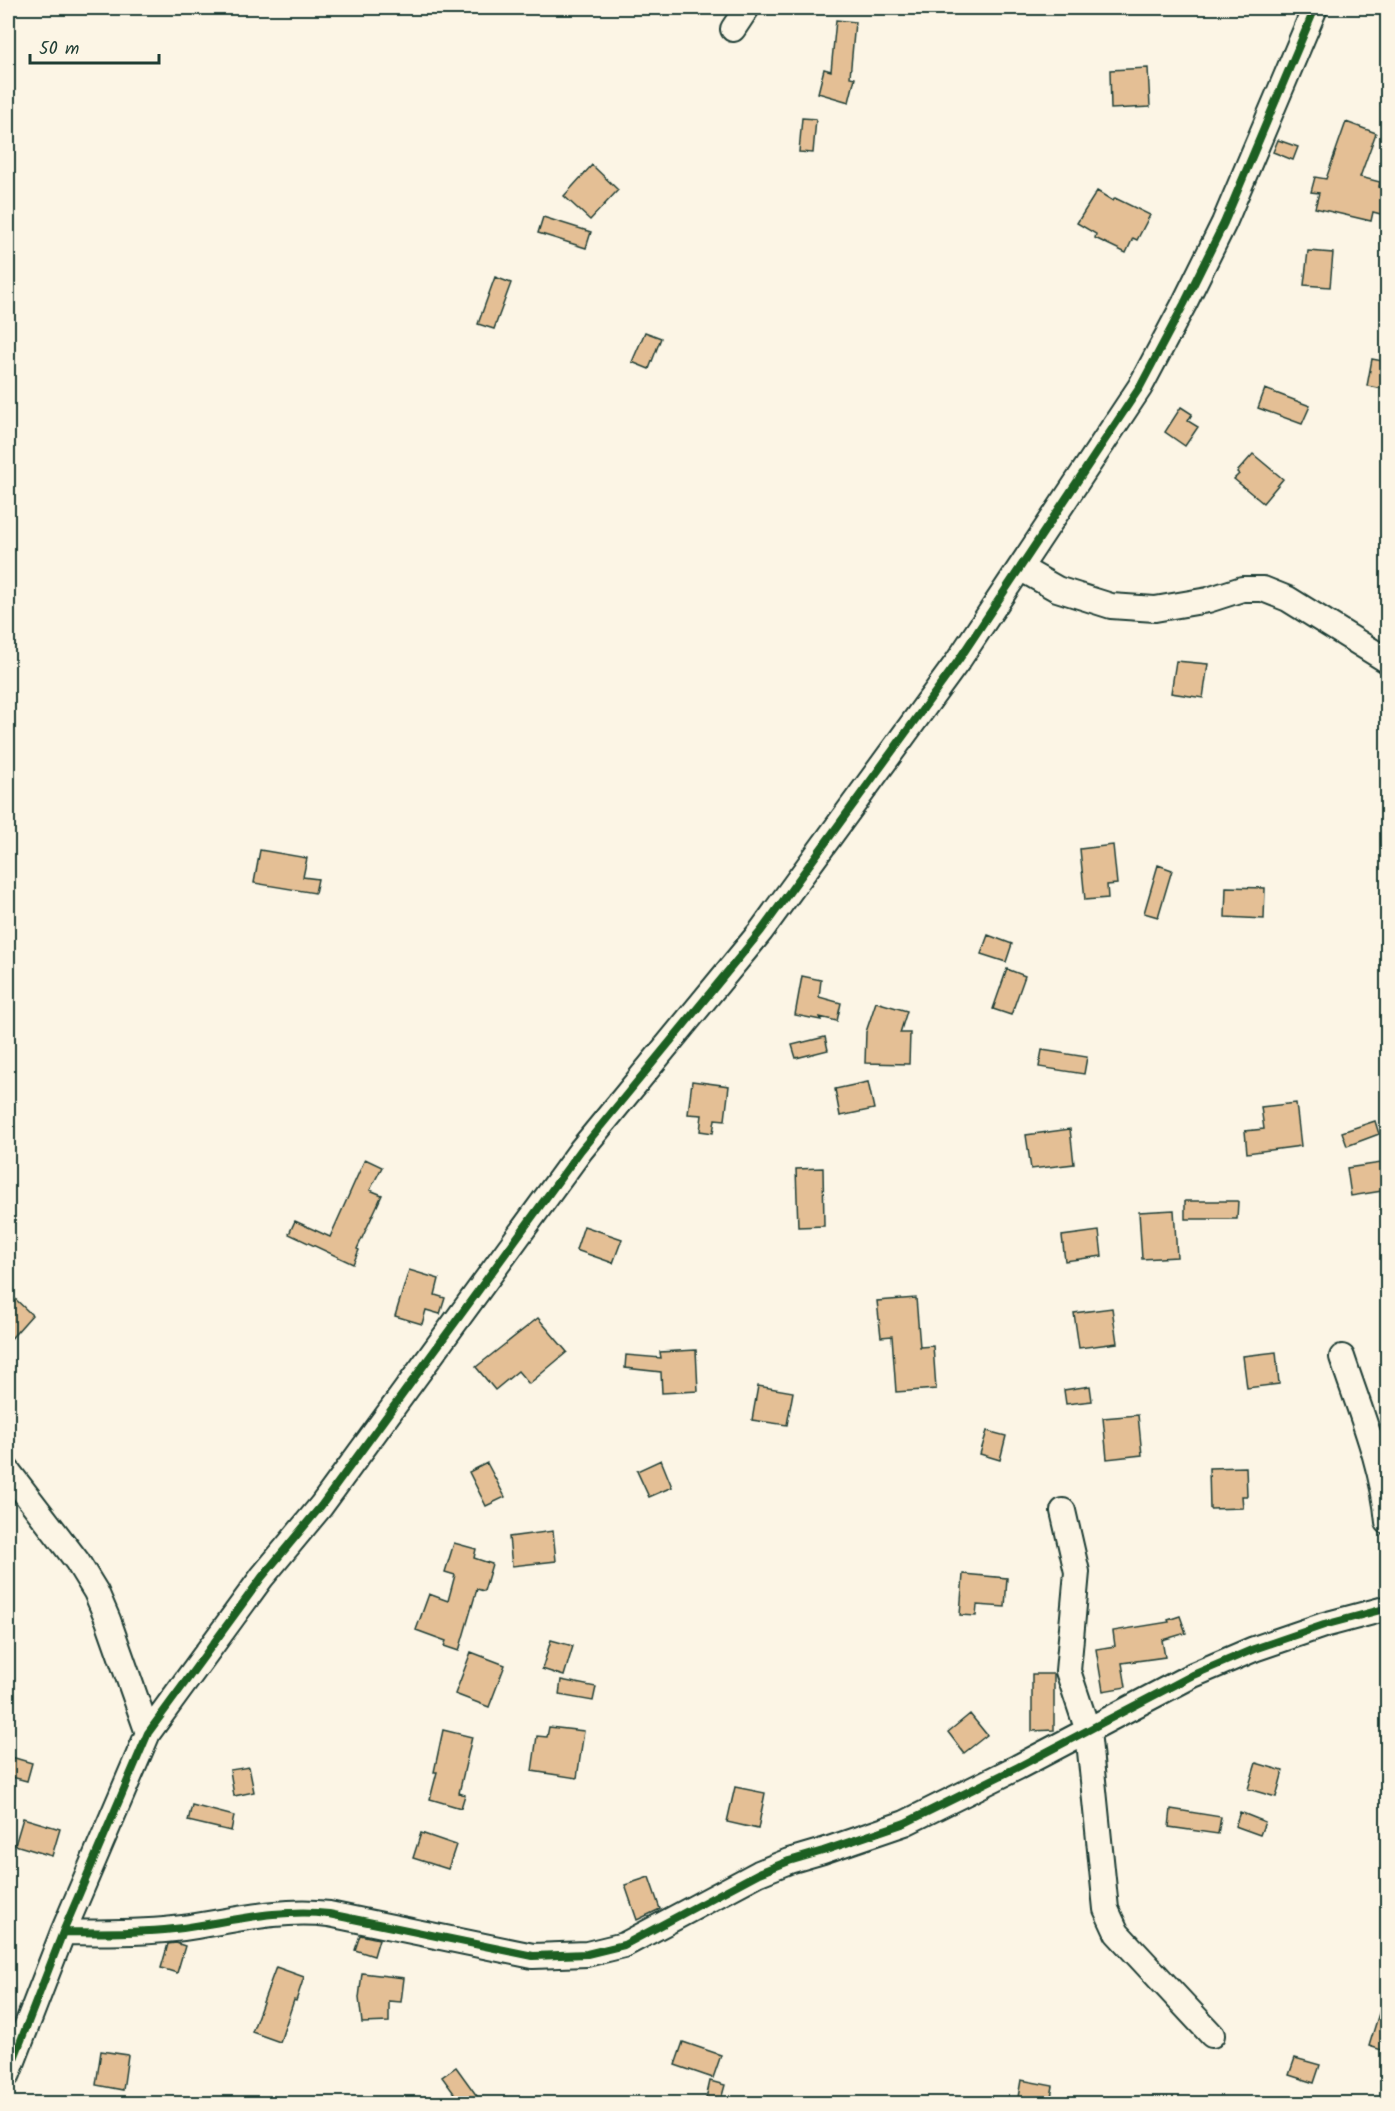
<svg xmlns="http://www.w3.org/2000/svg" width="1395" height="2111" font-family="Kalam,sans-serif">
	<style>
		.building { fill: #e4bf95; stroke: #1f3d34; stroke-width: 1.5 }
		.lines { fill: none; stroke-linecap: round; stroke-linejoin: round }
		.minor-casing { stroke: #1f3d34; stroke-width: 28 }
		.minor { stroke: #fcf5e5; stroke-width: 24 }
		.cycleway-casing { stroke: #fcf5e5; stroke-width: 11 }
		.cycleway { stroke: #1b5e20; stroke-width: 8 }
	</style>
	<rect width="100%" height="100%" fill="#fcf5e5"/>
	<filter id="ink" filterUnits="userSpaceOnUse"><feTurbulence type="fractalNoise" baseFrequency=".0167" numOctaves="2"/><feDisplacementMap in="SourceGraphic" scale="12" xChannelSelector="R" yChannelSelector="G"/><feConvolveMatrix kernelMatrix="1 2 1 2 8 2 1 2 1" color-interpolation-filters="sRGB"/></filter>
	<g filter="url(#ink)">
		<path class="building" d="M836,20l19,2 -5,55 5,1 -6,24 -31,-9 6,-24 7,2z
			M1148,68l2,39 -39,2 -1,-39z
			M802,118l14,1 -3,34 -14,-1z
			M1346,122l30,11 -16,44 20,5 -1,5 9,2v27l-15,-4 -2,9 -56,-13 4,-15 -8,-1 4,-15 11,2z
			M1278,140l20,7 -5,13 -20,-8z
			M592,165l26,25 -28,30 -26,-24z
			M1097,191l16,10 2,-3 35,17 -13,25 -4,-2 -7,15 -31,-15 1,-4 -19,-11z
			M543,217l48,15 -5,16 -48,-15z
			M1308,251l25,2 -3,34 -26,-2z
			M495,277l16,6 -17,46 -16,-5z
			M645,332l16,6 -12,31 -17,-7z
			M1372,359l16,3v28l-21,-4z
			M1265,389l45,17 -8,18 -44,-16z
			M1181,407l11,7 -4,7 10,6 -13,19 -20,-14z
			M1253,454l30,25 -20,24 -29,-24 5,-5 -2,-2z
			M1176,661l32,3 -5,34 -32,-5z
			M1113,845l4,39 -10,1 1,13 -23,2 -5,-51z
			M260,850l47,8 -4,19 15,2 -3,14 -61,-10z
			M1158,865l14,5 -14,47 -14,-4z
			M1226,887l39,1 -1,31 -39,-2z
			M988,935l24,9 -6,18 -25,-8z
			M1007,969l18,7 -14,39 -18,-6z
			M802,976l19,4 -2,17 22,6 -4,18 -17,-4 1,3 -26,-5z
			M876,1002l31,9 -7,22h10l-1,31 -44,-1 1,-31z
			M825,1037l3,13 -32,8 -4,-13z
			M1042,1050l45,7 -3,17 -45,-7z
			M692,1081l37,5 -4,34 -10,-1 -2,14 -13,-2 2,-16 -14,-1z
			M868,1082l6,27 -34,7 -5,-27z
			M1296,1103l5,43 -54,7 -2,-22 19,-2 -3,-22z
			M1375,1121l4,13 -32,12 -5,-14z
			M1070,1129l4,35 -43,5 -5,-34z
			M365,1159l17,8 -12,23 12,5 -25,54 2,1 -6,14 -64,-30 6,-13 35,16z
			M1388,1162v28l-37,6 -4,-28z
			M823,1168l1,58 -26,1 -2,-58z
			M1185,1201h53l-1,18h-52z
			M1174,1210l3,47 -35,2 -3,-47z
			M584,1226l38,13 -9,24 -37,-13z
			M1099,1231l3,25 -37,5 -3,-25z
			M409,1270l30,9 -4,16 10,3 -5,16 -14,-4 -4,14 -27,-8z
			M8,1292l24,23 -24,27z
			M916,1298l4,49 13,-1 3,43 -40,3 -4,-56 -11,1 -4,-36z
			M1112,1308l5,35 -38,5 -5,-35z
			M538,1318l29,34 -38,32 -11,-13 -23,19 -19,-23z
			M696,1350l2,41 -36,2 -1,-21 -36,-4 1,-13 35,3 -1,-6z
			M1276,1352l3,32 -32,4 -4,-32z
			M758,1386l35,6 -6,33 -35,-5z
			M1090,1386l2,15 -26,3 -2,-14z
			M1138,1415l4,40 -35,4 -4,-41z
			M987,1431l19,5 -6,24 -20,-6z
			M661,1460l11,27 -23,10 -12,-26z
			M487,1463l18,34 -19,9 -17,-34z
			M1246,1467l1,29h-5l1,12 -33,1 -1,-41z
			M553,1531l3,30 -44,5 -3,-29z
			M454,1543l22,6 -2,9 18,6 -8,27 -7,-2 -18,62 -15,-5 2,-5 -30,-11 13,-36 19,7 7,-26 -10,-3z
			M963,1574l44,4 -2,29 -28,-2 -1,11 -16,-1z
			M1180,1616l6,17 -24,7 3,17 -43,6 4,24 -23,4 -7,-42 19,-3 -2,-15 56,-9 -1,-2z
			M551,1640l22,6 -9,30 -22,-7z
			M471,1652l34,13 -16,42 -34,-13z
			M1032,1674h22v56l-22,1z
			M561,1680l35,7 -3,14 -34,-6z
			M970,1714l17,21 -23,18 -16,-21z
			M549,1727l35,4 -7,47 -45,-7 5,-35 10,1z
			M443,1730l29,7 -13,56 6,2 -4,13 -31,-9 7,-27h-3z
			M8,1756l24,7 -5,18 -19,-5z
			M1256,1763l27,8 -7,26 -28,-8z
			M249,1767l5,25 -20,4 -4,-26z
			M735,1787l30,6 -7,36 -31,-7z
			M192,1805l42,11 -3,15 -43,-10z
			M1171,1809l50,8 -3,17 -49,-7z
			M1240,1812l25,10 -5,13 -25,-9z
			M23,1818l37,11 -8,27 -37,-11z
			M421,1833l35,12 -8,24 -35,-11z
			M649,1877l11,32 -23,11 -12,-35z
			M360,1935l19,4 -5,17 -19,-6z
			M176,1943l9,3 -8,27 -16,-5 7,-24z
			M276,1967l28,10 -8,24 -2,-1 -14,42 -28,-10z
			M362,1973l42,5 -3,24 -12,-1v21l-27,1 -3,-25z
			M1384,1997l4,1v54l-19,-6z
			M683,2042l38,13 -8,23 -38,-13z
			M101,2051l27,4 -5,35 -27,-5z
			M1295,2058l25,7 -6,18 -25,-8z
			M456,2067l26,36h-21l-19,-26z
			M1021,2080l32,6 -3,17h-33z
			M710,2081l15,4 -5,18h-15z"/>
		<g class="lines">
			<g class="minor-casing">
				<path id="minor" d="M733,29l14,-21
					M1020,568l37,21 54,17 44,3 53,-9 34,-11h21l25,10 100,62
					M1342,1357c18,54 41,109 46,165
					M8,1471l69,90 19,31 12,28 40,113
					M1063,1511l14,61 -9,99 20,60 18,178 11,24 95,102
					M63,1932c40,1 81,1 120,-4 48,-7 98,-20 146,-14l204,42 54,-2 37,-9 135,-72 30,-12 34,-10 82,-28 113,-56 175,-92 61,-26 70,-24 64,-17
					M8,2074l55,-142 85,-199 114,-156 59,-71 260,-356 180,-219 197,-270 182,-274 44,-83 40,-81 91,-215"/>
			</g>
			<use href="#minor" class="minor"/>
			<g class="cycleway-casing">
				<path id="cycleway" d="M63,1932c40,1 81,1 120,-4 48,-7 98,-20 146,-14l204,42 54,-2 37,-9 135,-72 30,-12 34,-10 82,-28 113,-56 175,-92 61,-26 70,-24 64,-17
					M8,2074l55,-142 85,-199 114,-156 59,-71 260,-356 180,-219 197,-270 182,-274 44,-83 40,-81 91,-215"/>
			</g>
			<use href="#cycleway" class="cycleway"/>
		</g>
	</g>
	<rect width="1395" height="2111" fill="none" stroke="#fcf5e5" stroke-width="30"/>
	<rect x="15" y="15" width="1365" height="2081" fill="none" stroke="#1f3d34" stroke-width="2" filter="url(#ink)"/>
	<path d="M30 54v9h129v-9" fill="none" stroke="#1f3d34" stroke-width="3"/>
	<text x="39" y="54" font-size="18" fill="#1f3d34" stroke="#fcf5e5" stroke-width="4.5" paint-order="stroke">50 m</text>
</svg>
